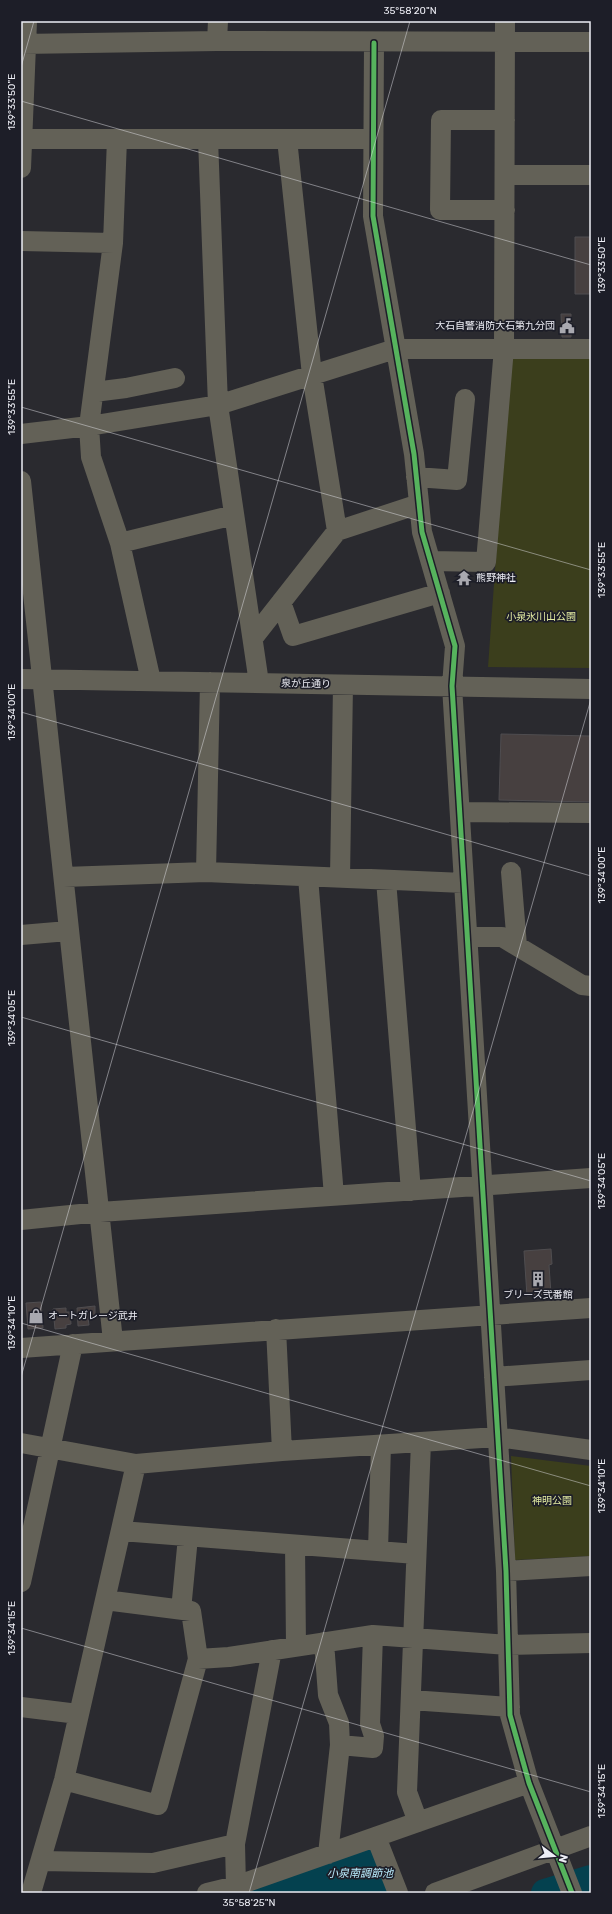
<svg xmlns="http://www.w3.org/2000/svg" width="612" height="1914" font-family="Rubik,'Noto Sans JP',sans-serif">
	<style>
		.green { fill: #3b3e1c }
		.water { fill: #04414f }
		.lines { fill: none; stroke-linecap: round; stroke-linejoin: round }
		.river { stroke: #04414f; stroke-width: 28 }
		.building { fill: #474040; stroke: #4f4d50 }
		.minor { stroke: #636157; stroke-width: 20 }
		.cycleway-casing { stroke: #1d1e28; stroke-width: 8 }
		.cycleway { stroke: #56b35d; stroke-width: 5 }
		.ticks { fill: none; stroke: #edeef5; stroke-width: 1; stroke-opacity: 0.45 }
		.labels { text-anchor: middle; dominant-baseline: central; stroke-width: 3.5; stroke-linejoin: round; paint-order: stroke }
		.poi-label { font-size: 10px; fill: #edeef5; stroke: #1d1e28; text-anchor: start }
		.park-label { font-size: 10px; fill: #e3eba1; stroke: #1d1e28 }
		.street-label { font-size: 10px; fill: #edeef5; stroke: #1d1e28 }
		.water-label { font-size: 11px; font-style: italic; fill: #baedfe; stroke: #1d1e28 }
		.neatline { fill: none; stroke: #edeef5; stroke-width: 1.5 }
		.ticks-label { font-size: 10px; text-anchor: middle; fill: #edeef5 }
	</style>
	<rect width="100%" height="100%" fill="#2a2a2f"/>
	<path class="green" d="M516,356l75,1v311l-103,-1 22,-305z
		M511,1456l80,10v90l-76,4z"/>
	<path class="water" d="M373,1846l17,47h-151z"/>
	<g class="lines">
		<path class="river" d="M545,1893l46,-14"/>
	</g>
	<path class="building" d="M575,237h16v57h-16z
		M561,314h10v23h-9z
		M501,734l90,2v66l-92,-2z
		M551,1249l1,15 -3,1 2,29 -24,2 -3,-45z
		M41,1302l2,26 -15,1 -2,-26z
		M95,1306v12h-7l1,7 -11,1 -1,-18z
		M66,1308v4h4l1,12 -5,1v3l-11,1 -2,-20z"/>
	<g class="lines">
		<path class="minor" d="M217,41l1,-20
			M374,43l-1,173 41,238 8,78 33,114 -3,40 54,885 4,144 19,68 43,110
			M21,44l196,-3 374,1
			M22,139h351
			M117,139l-4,104 -24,183 2,31 29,86 31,138
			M208,139l10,266 41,278
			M287,139l25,236 25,156
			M21,168l6,-147
			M505,175h86
			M505,210h-65l1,-90h64
			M21,241l92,2
			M94,392l32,-4 49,-10
			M21,434l68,-8 129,-21 177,-56h196
			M416,477l41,3 8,-81
			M21,481l92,860
			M120,543l114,-28
			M431,561l55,1 18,-214 1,-327
			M281,602l12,34 147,-43
			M253,638l84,-107 82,-27
			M21,679l570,10
			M460,812l131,1
			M206,872l4,-190
			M511,872l6,74
			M64,877l142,-5 258,11
			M308,877l26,319
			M340,878l3,-193
			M386,880l25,311
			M21,935l47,-4
			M468,937h34l80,48 9,1
			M21,1220l79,-8 491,-34
			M276,1329l6,122
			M21,1348l570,-40
			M494,1377l97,-7
			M21,1443l115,21 146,-13 215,-14 94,13
			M121,1531l295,23
			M295,1545l1,102
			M378,1551l3,-106
			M506,1571l85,-5
			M21,1582l52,-238
			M181,1610l7,-73
			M324,1642l4,53 11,28 1,22 -12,109
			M198,1659l31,-2 144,-22 135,10 83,-2
			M411,1700l99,7
			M21,1707l57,7
			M340,1745l33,3 1,-12 -4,-12 3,-89
			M64,1780l94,25 40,-146 -7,-48 -86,-11
			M418,1822l-11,-30 14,-350
			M376,1837l22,56
			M41,1861l112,2 82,-19
			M236,1886l-1,-42 37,-194
			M31,1893l33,-113 72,-316
			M207,1893l29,-7 293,-103
			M435,1893l156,-57"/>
		<g class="cycleway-casing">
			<path id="cycleway" d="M374,43l-1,173 41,238 8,78 33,114 -3,40 54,885 4,144 19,68 43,110"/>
		</g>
		<use href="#cycleway" class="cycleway"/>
	</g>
	<path class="ticks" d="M21,67l13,-46M21,101l570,164M21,407l570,163M21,712l570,164M21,1017l570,164M21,1323l570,163M21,1377l389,-1356M21,1628l570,164M249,1893l342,-1194"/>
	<defs>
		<g id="civic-bare" transform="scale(1.2)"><path d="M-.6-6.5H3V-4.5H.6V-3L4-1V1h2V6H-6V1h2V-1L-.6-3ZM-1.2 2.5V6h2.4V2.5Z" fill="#a9a9b0" stroke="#1d1e28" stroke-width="2.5" paint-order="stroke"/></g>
		<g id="temple-bare" transform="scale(1.2)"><path d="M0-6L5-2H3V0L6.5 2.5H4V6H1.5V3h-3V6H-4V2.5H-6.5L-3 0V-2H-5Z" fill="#a9a9b0" stroke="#1d1e28" stroke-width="2.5" paint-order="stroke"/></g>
		<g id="building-bare" transform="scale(1.2)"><path d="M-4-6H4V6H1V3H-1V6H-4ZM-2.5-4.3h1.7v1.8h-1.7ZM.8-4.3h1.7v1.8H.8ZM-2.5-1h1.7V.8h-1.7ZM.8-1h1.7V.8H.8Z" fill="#a9a9b0" stroke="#1d1e28" stroke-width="2.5" paint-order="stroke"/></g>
		<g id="shop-bare" transform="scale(1.2)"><path d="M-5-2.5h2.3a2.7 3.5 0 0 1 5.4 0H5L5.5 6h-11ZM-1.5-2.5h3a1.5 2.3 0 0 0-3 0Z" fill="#a9a9b0" stroke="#1d1e28" stroke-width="2.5" paint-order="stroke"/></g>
	</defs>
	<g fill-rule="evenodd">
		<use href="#civic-bare" x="567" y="326"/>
		<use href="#temple-bare" x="464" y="578"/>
		<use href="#building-bare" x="538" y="1279"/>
		<use href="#shop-bare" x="36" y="1316"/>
	</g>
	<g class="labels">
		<g class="poi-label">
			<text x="555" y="326" text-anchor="end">大石自警消防大石第九分団</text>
			<text x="476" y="578">熊野神社</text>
			<text x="538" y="1295" text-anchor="middle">ブリーズ弐番館</text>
			<text x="48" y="1316">オートガレージ武井</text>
		</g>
		<g class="park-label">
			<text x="541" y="617">小泉氷川山公園</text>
			<text x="552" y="1501">神明公園</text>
		</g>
		<g class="street-label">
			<text transform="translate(306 684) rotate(1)">泉が丘通り</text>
		</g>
		<g class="water-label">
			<text x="360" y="1873">小泉南調節池</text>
		</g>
	</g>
	<rect width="612" height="1914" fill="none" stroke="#1d1e28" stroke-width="44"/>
	<g transform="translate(554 1856) rotate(106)" stroke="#1d1e28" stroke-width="3" paint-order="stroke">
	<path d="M0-3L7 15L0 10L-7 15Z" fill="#edeef5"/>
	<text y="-6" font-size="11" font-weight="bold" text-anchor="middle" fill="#edeef5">N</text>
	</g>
	<rect x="22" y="22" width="568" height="1870" class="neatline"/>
	<g class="ticks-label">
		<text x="410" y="14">35°58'20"N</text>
		<text transform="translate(11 102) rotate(-90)" y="4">139°33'50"E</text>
		<text transform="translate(601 265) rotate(-90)" y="4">139°33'50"E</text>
		<text transform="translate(11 407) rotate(-90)" y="4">139°33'55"E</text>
		<text transform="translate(601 570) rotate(-90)" y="4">139°33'55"E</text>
		<text transform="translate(11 712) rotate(-90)" y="4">139°34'00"E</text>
		<text transform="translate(601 875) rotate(-90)" y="4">139°34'00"E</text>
		<text transform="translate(11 1018) rotate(-90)" y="4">139°34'05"E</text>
		<text transform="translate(601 1181) rotate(-90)" y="4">139°34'05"E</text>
		<text transform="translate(11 1323) rotate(-90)" y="4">139°34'10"E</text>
		<text transform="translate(601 1486) rotate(-90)" y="4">139°34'10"E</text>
		<text transform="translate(11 1628) rotate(-90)" y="4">139°34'15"E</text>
		<text transform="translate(601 1791) rotate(-90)" y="4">139°34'15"E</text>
		<text x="249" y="1906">35°58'25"N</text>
	</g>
</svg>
